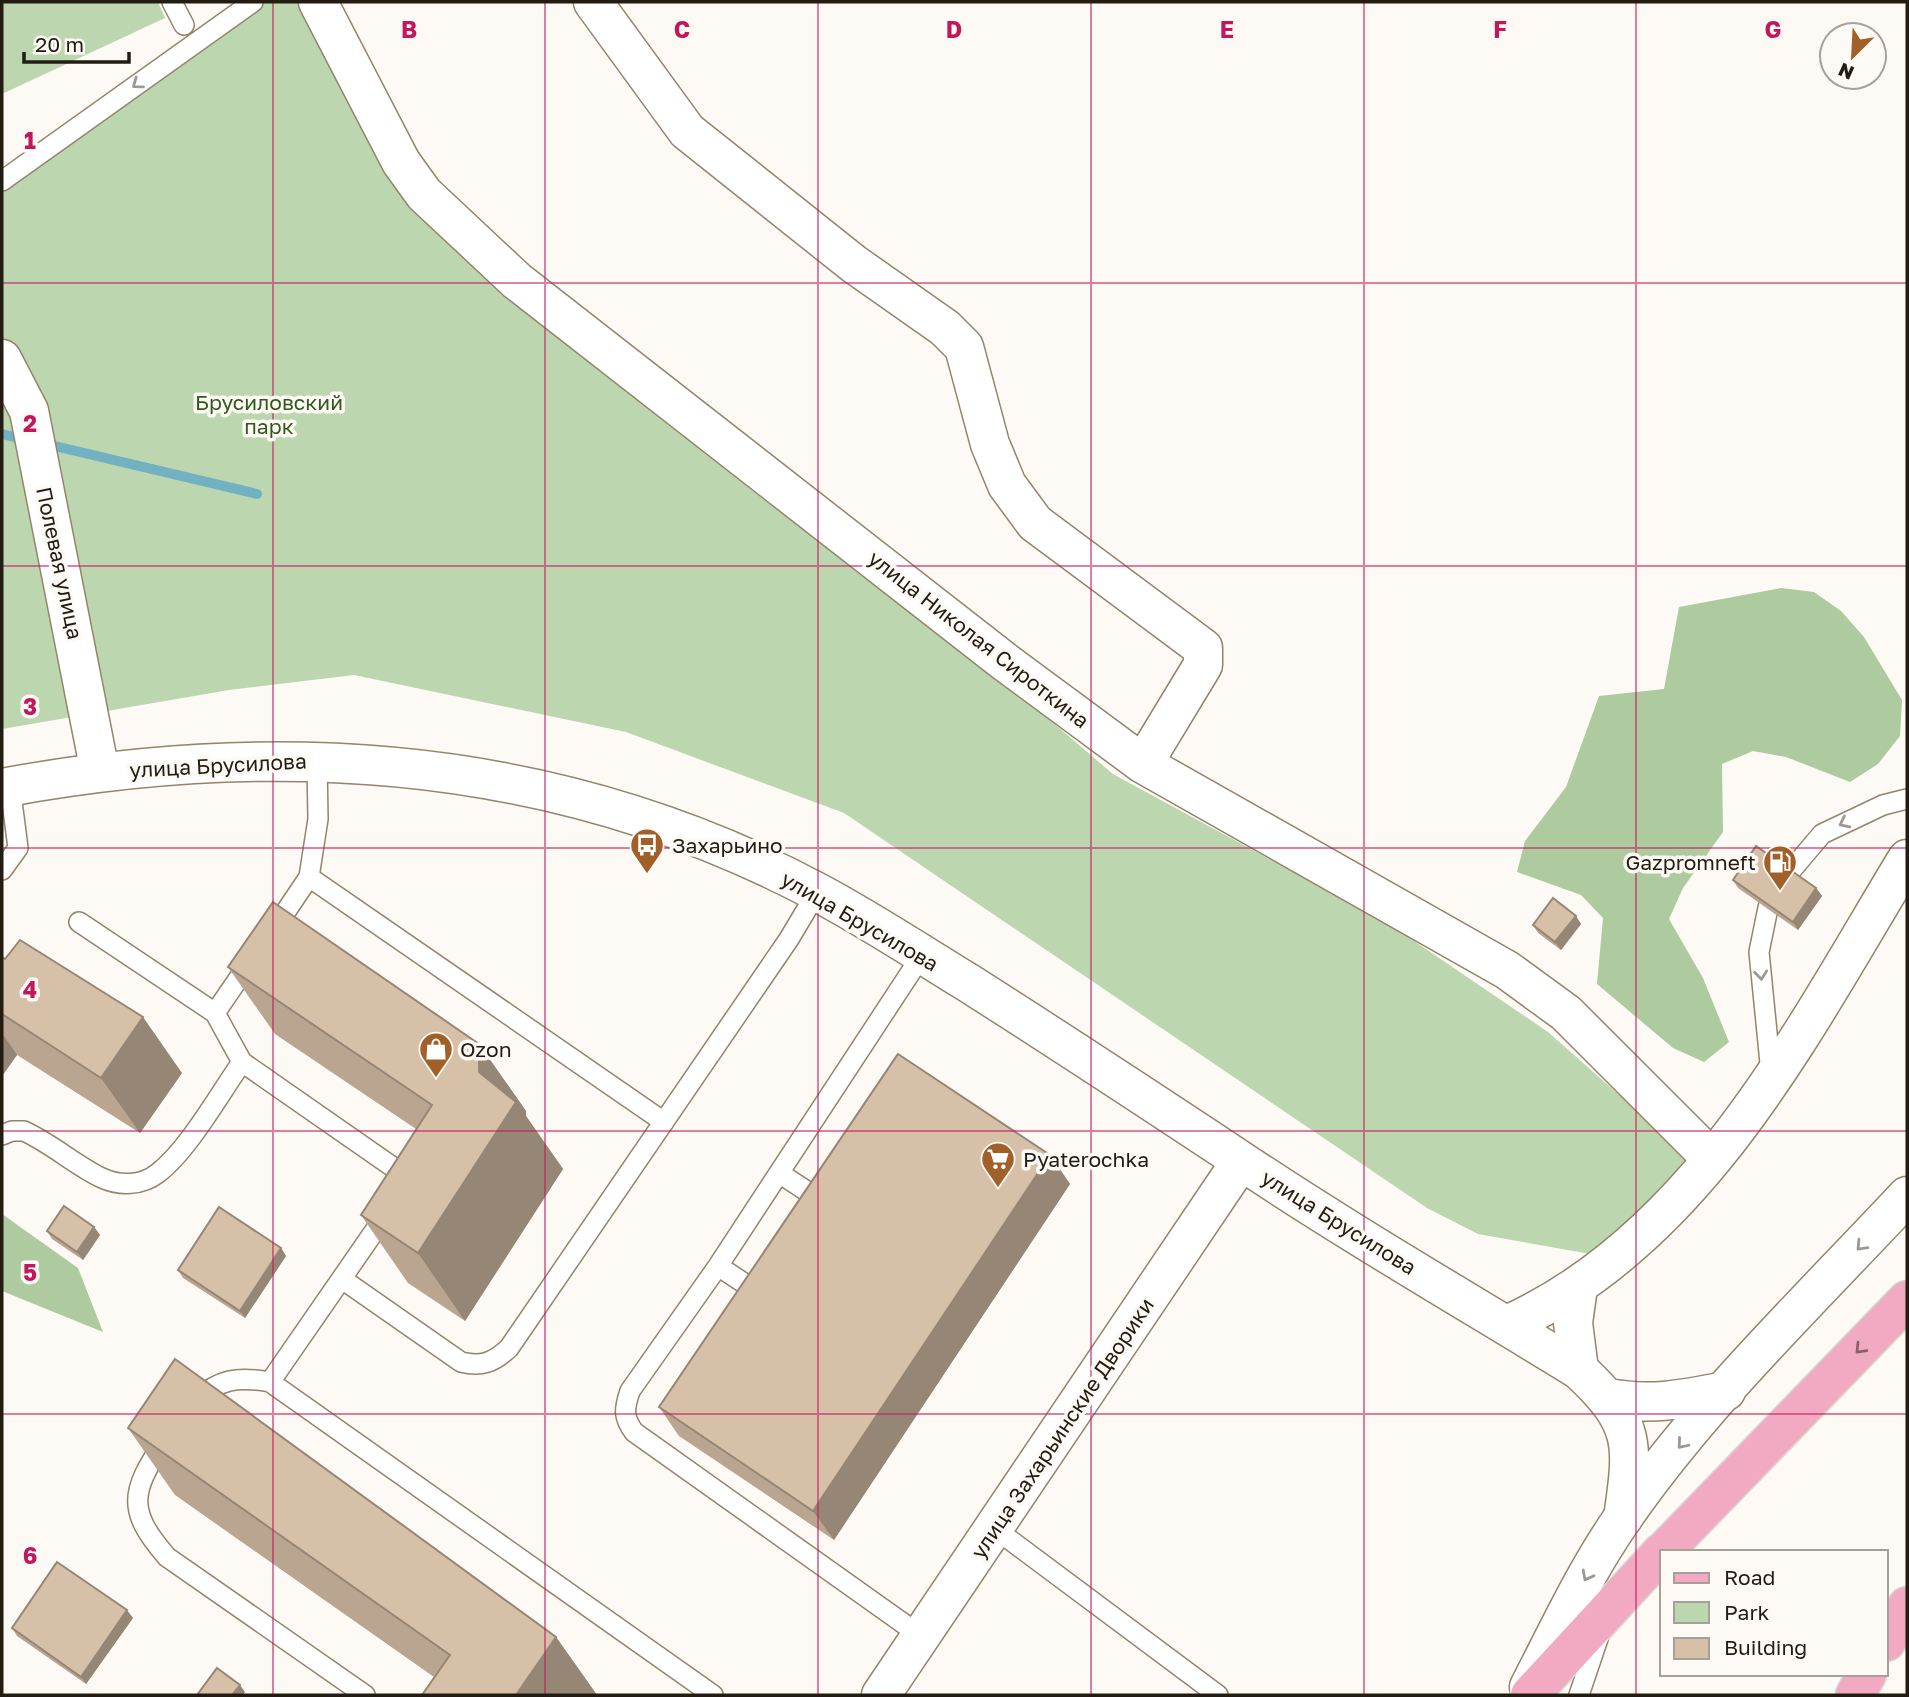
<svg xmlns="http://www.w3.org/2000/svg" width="1909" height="1697" font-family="'Golos Text',sans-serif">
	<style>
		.green { fill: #bcd7b0 }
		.forest { fill: #adcb9f }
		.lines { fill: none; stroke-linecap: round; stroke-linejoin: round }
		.stream { stroke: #71b1c2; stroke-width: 10 }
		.service-casing { stroke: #94846a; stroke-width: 22 }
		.minor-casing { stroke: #94846a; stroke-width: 41 }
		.tertiary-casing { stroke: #94846a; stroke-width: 41 }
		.secondary-casing { stroke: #94846a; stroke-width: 41 }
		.primary-casing { stroke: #d7d6d4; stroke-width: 41 }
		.service { stroke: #fff; stroke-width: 19 }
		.minor { stroke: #fff; stroke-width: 38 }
		.tertiary { stroke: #fff; stroke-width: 38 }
		.secondary { stroke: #fff; stroke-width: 38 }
		.primary { stroke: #f2aac3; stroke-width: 38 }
		.wall { fill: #b9a590 }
		.shaded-wall { fill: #968676 }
		.building { fill: #d7c0a8; stroke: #968676; stroke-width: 2 }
		.oneway { stroke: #9c9994 }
		.oneway2 { stroke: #8a636a }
		.grid { fill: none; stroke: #c2185b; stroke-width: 2; stroke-opacity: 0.55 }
		.labels { text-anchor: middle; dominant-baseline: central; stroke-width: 7; stroke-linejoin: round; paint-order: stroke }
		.park-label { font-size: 21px; fill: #32581c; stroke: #fdf9f4 }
		.street-label { font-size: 21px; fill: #221c12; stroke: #fdf9f4 }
		.poi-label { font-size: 21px; fill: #221c12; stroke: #fdf9f4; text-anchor: start }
		.grid-label { font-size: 23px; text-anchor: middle; font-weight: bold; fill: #c2185b; stroke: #fdf9f4; stroke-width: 7; stroke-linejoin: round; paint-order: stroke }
	</style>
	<rect width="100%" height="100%" fill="#fdf9f4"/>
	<path class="green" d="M2,2h156l7,16 -163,76z
		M265,2h44l101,181 421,350 282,241 279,152 156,106 147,130 -99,93 -118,-21 -51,-26 -583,-395 -218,-81 -272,-57 -125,15 -227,39v-544z"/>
	<path class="forest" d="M1781,588l33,4 27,19 23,26 38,63 -2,36 -22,28 -28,18 -64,-25 -33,-6 -31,13 1,68 -40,56 -14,31 34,59 26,64 -25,20 -31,-14 -76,-64 6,-66 -22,-23 -64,-23 8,-31 41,-54 33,-91 65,-7 15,-82z
		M2,1214l76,54 25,64 -101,-41z"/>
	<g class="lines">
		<path class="stream" d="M2,434l24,6
			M42,443l215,51"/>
		<g class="service-casing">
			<path id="service" d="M172,2l12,23
				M2,181l251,-179
				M2,870l16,-22 -8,-62
				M1789,873l33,-39 61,-29 24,-6
				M309,877l355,245
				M1768,908l-9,44 12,121
				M79,922l136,91 27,49 168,117 -2,3
				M272,932l37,-55 9,-58 -1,-59
				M215,1013l37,-54
				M2,1135l10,-4h12c28,13 51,34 78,47 17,8 40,8 56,-5 30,-23 61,-78 84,-111
				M779,1173l46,30
				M718,1266l47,31
				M342,1279l119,83c20,5 32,1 48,-14l280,-409 28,-47
				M270,1382l117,-169
				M194,1401c26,-22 43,-25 76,-19l443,313
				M164,1442c-34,50 -37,69 3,115l198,138
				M994,1528l224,167
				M921,1636l-287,-204c-11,-15 -10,-23 -4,-41l88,-125 204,-311
				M1579,1695l22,-65"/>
		</g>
		<g class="minor-casing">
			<path id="minor" d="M318,2l83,160 23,32 93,87 488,381 138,102 364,206 59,43 146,146
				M593,2l94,129 167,133 91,64 19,19 26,97 17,41 28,38 168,125v17l-60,99
				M2,359l27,52 71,361
				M1578,1287l-5,36 6,47
				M1507,1325c192,-86 296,-295 400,-466
				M881,1695l360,-534"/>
		</g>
		<g class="tertiary-casing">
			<path id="tertiary" d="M2,788c281,-52 559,-32 815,104 51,27 101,60 150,90 91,58 181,117 270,176 112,75 228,142 342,212 57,53 55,73 44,148
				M1609,1398c41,8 76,1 117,-7"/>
		</g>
		<g class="secondary-casing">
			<path id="secondary" d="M1529,1687c29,-56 56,-115 93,-168 81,-117 188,-219 285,-323"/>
		</g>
		<g class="primary-casing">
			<path id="primary" d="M1663,1552l244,-252
				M1886,1642l21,-36
				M1530,1695l132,-143
				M1855,1695l12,-21"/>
		</g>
		<use href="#service" class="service"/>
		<use href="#minor" class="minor"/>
		<use href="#tertiary" class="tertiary"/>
		<use href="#secondary" class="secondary"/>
		<use href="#primary" class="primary"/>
	</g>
	<path class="wall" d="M1733,880l83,8 6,8 -24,34 -60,-42z
		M1576,916l5,8 -20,26 -23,-17 -5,-8z
		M2,957l180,116 -42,60 -123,-78 -15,21z
		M228,967l251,77 47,67v5l37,53 -98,152 -57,-38 -47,-68 55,-86 -141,-95z
		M1050,1155l20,29 -236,356 -155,-104 -20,-29z
		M94,1227l6,8 -17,25 -31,-21 -5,-8z
		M281,1248l5,8 -41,62 -62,-40 -5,-8z
		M128,1428l428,209 41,58h-175l12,-18 -259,-182z
		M133,1618l-47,66 -69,-48 -5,-8z"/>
	<path class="shaded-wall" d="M1816,888l6,8 -24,34 -5,-8z
		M1576,916l5,8 -20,26 -6,-8z
		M143,1017l39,56 -42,60 -39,-55z
		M2,1033l15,22 -15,21z
		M479,1044l47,67v5l37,53 -98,152 -47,-68z
		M1050,1155l20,29 -236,356 -21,-29z
		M94,1227l6,8 -17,25 -6,-8z
		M281,1248l5,8 -41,62 -5,-7z
		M127,1610l6,8 -47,66 -5,-7z
		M556,1637l41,58h-81z
		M240,1685l5,7 -2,3h-11z"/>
	<path class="building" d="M1756,846l60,42 -23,34 -60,-42z
		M1553,898l23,18 -21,26 -22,-17z
		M273,902l206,142v28l37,30 -98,151 -57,-38 71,-110 -204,-138z
		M20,940l123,77 -42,61 -99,-64v-57l3,2z
		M898,1054l152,101 -237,356 -154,-104z
		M64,1206l30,21 -17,25 -30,-21z
		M219,1207l62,41 -41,63 -62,-41z
		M175,1359l381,278 -40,58h-94l28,-40 -322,-227z
		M57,1562l70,48 -46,67 -69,-49z
		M217,1668l23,17 -8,10h-35z"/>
	<defs><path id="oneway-chevron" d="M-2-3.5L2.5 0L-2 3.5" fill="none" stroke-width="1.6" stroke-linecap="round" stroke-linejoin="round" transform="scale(1.75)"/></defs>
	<g class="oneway">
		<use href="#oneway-chevron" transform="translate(137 84) rotate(144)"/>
		<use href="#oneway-chevron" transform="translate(1844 823) rotate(154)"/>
		<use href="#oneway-chevron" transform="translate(1761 975) rotate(84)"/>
		<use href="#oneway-chevron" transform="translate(1861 1246) rotate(133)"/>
		<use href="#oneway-chevron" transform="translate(1682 1444) rotate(130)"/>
		<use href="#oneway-chevron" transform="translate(1587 1576) rotate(118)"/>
	</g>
	<use class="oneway2" href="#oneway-chevron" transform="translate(1860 1349) rotate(134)"/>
	<path class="grid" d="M273,2v1693M545,2v1693M818,2v1693M1091,2v1693M1364,2v1693M1636,2v1693M2,283h1905M2,566h1905M2,848h1905M2,1131h1905M2,1414h1905"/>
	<defs>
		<g id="bus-pin" transform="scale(1.75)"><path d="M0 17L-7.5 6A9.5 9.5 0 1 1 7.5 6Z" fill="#a1602a" stroke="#fdf9f4"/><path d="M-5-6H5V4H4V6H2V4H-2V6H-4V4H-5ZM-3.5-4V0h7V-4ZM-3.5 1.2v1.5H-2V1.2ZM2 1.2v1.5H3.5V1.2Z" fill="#fff"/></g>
		<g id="fuel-pin" transform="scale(1.75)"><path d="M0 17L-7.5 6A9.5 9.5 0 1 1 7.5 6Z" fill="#a1602a" stroke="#fdf9f4"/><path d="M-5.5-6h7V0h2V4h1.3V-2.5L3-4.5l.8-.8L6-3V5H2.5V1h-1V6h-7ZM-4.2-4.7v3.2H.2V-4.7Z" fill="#fff"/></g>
		<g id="shop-pin" transform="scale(1.75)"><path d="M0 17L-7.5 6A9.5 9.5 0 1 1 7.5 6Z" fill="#a1602a" stroke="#fdf9f4"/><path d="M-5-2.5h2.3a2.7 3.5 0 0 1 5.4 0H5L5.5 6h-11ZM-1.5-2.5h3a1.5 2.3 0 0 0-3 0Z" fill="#fff"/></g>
		<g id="supermarket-pin" transform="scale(1.75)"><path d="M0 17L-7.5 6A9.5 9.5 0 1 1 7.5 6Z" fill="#a1602a" stroke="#fdf9f4"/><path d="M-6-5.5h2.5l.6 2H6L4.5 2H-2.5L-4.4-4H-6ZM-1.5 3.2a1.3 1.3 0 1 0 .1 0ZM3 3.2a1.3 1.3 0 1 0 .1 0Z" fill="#fff"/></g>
	</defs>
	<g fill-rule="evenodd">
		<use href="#bus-pin" x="647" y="845"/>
		<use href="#fuel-pin" x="1780" y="862"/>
		<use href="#shop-pin" x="436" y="1049"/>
		<use href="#supermarket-pin" x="998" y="1159"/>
	</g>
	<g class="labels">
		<g class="park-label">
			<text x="269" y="402">Брусиловский<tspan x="269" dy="24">парк</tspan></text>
		</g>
		<g class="street-label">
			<text transform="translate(60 563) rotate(78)">Полевая улица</text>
			<text transform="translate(979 639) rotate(38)">улица Николая Сироткина</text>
			<text transform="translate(218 765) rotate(-3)">улица Брусилова</text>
			<text transform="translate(860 921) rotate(30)">улица Брусилова</text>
			<text transform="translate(1339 1222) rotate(32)">улица Брусилова</text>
			<text transform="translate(1062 1428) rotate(-56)">улица Захарьинские Дворики</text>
		</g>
		<g class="poi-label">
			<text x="672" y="845">Захарьино</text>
			<text x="1756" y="862" text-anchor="end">Gazpromneft</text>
			<text x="460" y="1049">Ozon</text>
			<text x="1023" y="1159">Pyaterochka</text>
		</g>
	</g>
	<g class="grid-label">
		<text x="409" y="38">B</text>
		<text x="682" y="38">C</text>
		<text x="954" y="38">D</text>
		<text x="1227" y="38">E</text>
		<text x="1500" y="38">F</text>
		<text x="1773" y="38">G</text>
		<text x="30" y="149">1</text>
		<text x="30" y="432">2</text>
		<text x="30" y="715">3</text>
		<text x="30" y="998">4</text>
		<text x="30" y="1281">5</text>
		<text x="30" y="1564">6</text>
	</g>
	<rect width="1909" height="1697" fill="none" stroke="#221c12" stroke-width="7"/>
	<rect x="1660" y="1550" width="228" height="126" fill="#fdf9f4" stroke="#a5a19a" stroke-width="2"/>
	<rect x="1674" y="1573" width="35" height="10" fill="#f2aac3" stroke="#a5a19a" stroke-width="2"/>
	<text x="1724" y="1585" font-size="21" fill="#221c12">Road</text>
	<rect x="1674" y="1602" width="35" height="21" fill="#bcd7b0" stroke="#a5a19a" stroke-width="2"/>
	<text x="1724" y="1620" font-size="21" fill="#221c12">Park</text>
	<rect x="1674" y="1638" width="35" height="21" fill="#d7c0a8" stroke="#a5a19a" stroke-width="2"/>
	<text x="1724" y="1655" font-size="21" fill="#221c12">Building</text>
	<g transform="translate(1853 56) rotate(204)"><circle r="33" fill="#fdf9f4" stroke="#a5a19a" stroke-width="2"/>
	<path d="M0-5L12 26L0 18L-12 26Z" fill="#a1602a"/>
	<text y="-10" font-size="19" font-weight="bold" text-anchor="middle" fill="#221c12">N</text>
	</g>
	<path d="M24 52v10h105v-10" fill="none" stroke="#221c12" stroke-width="3.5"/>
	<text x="35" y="52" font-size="21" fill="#221c12" stroke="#fdf9f4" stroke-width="5" paint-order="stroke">20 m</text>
</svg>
